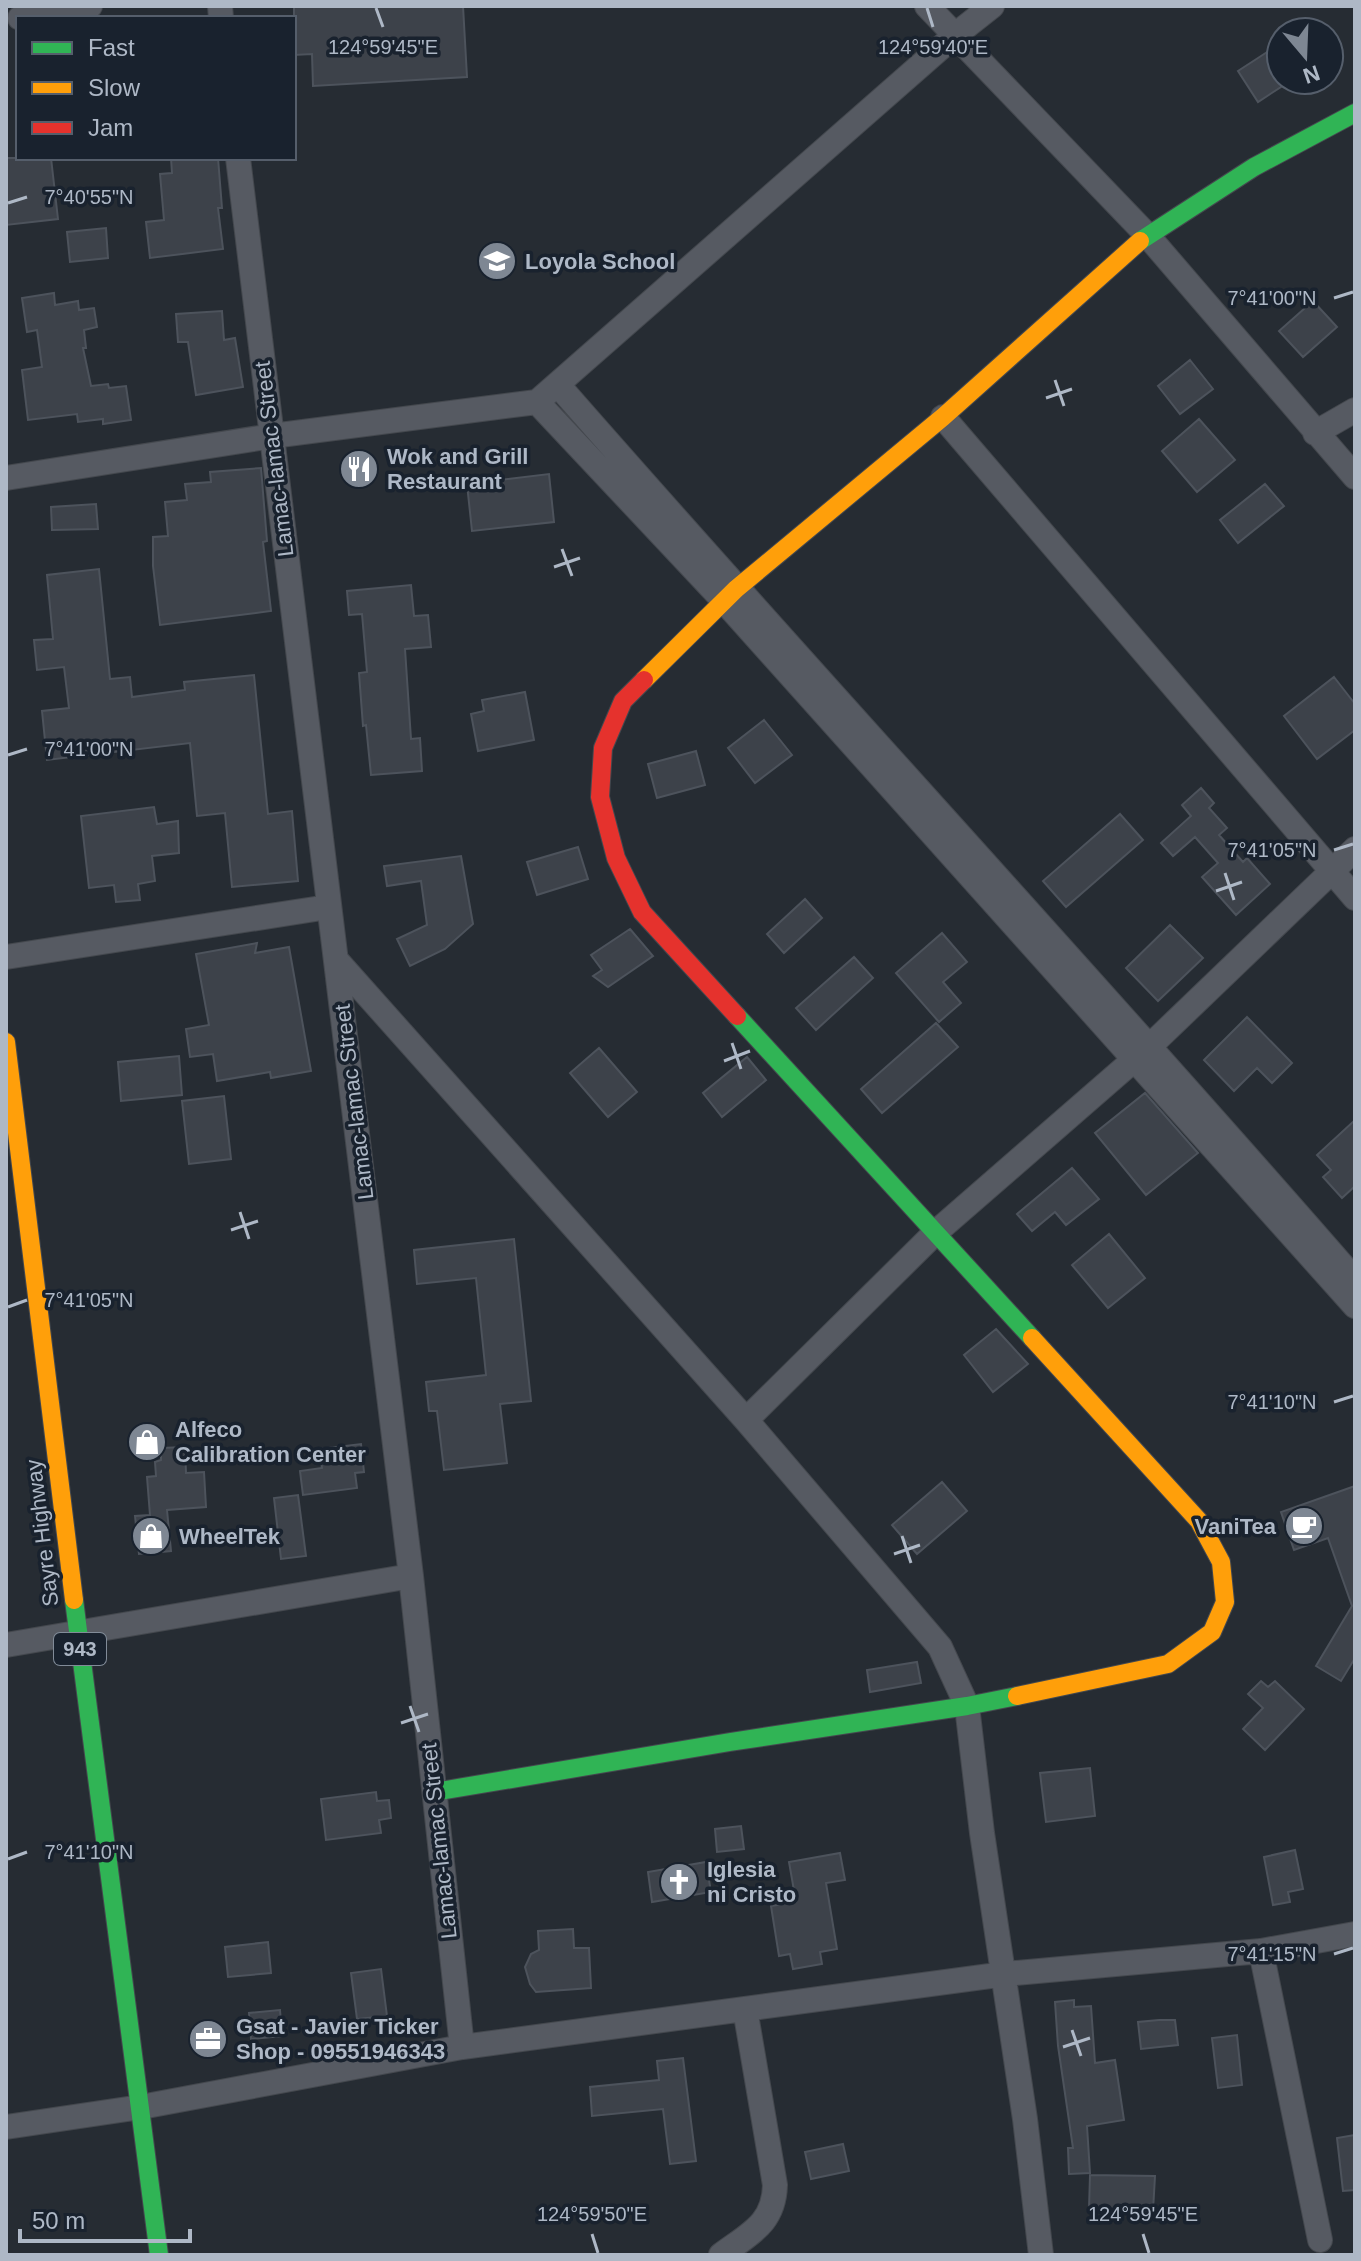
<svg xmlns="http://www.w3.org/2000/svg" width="1361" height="2261" font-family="Helvetica,sans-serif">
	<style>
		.building { fill: #3d424a; stroke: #4d535c; stroke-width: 2 }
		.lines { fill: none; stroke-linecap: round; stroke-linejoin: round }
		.street-casing { stroke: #44484e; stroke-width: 26 }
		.fast-casing { stroke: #44484e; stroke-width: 20 }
		.slow-casing { stroke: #44484e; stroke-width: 20 }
		.jam-casing { stroke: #44484e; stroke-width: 20 }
		.street { stroke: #565a62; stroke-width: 24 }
		.fast { stroke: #30b455; stroke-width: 18 }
		.slow { stroke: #ff9f0a; stroke-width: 18 }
		.jam { stroke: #e5322d; stroke-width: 18 }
		.ticks { fill: none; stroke: #aeb8c6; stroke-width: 3 }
		.labels { text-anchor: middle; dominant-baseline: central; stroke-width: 7; stroke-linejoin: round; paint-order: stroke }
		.shield { fill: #19222e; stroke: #818b98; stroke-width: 2 }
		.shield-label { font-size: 20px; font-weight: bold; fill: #aeb8c6 }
		.poi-label { font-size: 22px; font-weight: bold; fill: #aeb8c6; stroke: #19222e; text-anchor: start }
		.street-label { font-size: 22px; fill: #aeb8c6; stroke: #19222e }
		.ticks-label { font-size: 20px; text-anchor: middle; fill: #aeb8c6; stroke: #19222e; stroke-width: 7; stroke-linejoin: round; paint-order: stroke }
	</style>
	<rect width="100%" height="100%" fill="#262c33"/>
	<path class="building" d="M294,6h169l4,71 -154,9 -1,-32 -18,1z
		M1281,43v44l-23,15 -20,-31z
		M6,158h45l7,61 -52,6z
		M171,158h47l4,50h-4l5,41 -73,9 -4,-36 18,-2 -4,-46 12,-1z
		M106,228l2,30 -38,4 -3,-30z
		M54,293l1,12 23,-4 1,9 15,-2 3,19 -13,3 2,18h-3l8,38 17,-2 1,4 17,-2 5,34 -28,4v-5l-25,3 -1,-8 -49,6 -6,-50 20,-3 -5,-37 -10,2 -5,-34z
		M1313,301l24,26 -34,30 -24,-26z
		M222,311l2,29 11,-2 8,49 -47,8 -8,-53h-10l-2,-28z
		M1190,360l23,29 -33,25 -22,-28z
		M1199,419l36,41 -38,32 -35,-41z
		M261,468l6,73 -4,1 8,69 -111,14 -7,-59v-29l15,-1 -3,-34 22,-2 -2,-16 26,-2 -1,-10z
		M549,474l5,48 -82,9 -5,-47z
		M1265,484l19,22 -46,37 -18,-23z
		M96,504l2,25 -46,1 -1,-23z
		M99,569l11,110 20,-2 2,20 53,-7 -1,-8 70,-7 14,139 24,-3 6,70 -66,6 -7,-74 -28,3 -7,-73 -143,17 -5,-49 27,-3 -5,-41 -27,3 -3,-30 19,-1 -6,-64z
		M411,585l3,31 14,-1 3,32 -26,2 6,90 9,-1 2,33 -51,4 -5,-50 -3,1 -4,-53 8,-1 -5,-58 -13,1 -2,-24z
		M1334,677l21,27v26l-38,29 -33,-43z
		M525,692l9,48 -56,11 -7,-37 13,-3 -2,-11z
		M764,720l28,35 -37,28 -27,-35z
		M696,751l9,34 -48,13 -9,-34z
		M1201,788l13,15 -5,5 18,20 -8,7 24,27 4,-4 23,26 -34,31 -34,-38 16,-14 -23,-26 -22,19 -12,-13 30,-27 -9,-11z
		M154,807l3,17 21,-3 1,32 -27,3 3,25 -17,3 2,16 -24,2 -2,-17 -25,3 -8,-72z
		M1120,814l23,26 -77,67 -23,-26z
		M578,847l10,32 -51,16 -10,-33z
		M461,856l12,68 -28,25 -35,17 -13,-27 30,-14 -6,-44 -34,5 -3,-20z
		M805,899l17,19 -38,35 -17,-19z
		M1170,925l33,33 -45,43 -32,-33z
		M630,929l23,27 -45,31 -15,-11 9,-6 -11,-15z
		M942,933l25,29 -24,20 18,21 -22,19 -43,-49z
		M257,943l-2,10 34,-6 22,124 -40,7 -1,-6 -53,9 -4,-27 -23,3 -4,-28 23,-4 -13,-71z
		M854,957l19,21 -57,52 -20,-22z
		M1247,1017l45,46 -20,20 -15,-15 -23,23 -30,-31z
		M936,1023l22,24 -76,66 -21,-24z
		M599,1048l38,44 -29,25 -38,-44z
		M179,1056l3,39 -61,6 -3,-39z
		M747,1057l19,23 -44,37 -19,-24z
		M1145,1093l53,60 -52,42 -51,-62z
		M224,1096l7,63 -42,5 -7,-63z
		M1355,1120v66l-13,12 -19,-21 8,-7 -14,-15z
		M1072,1168l27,31 -33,26 -11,-13 -23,19 -15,-17z
		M1109,1234l36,44 -37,30 -36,-43z
		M514,1239l17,162 -31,3 7,59 -63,7 -7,-59h-8l-3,-29 60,-7 -10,-97 -59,6 -3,-34z
		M996,1329l32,35 -35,28 -29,-37z
		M361,1444l3,28 -9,1 2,15 -54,7 -3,-24 22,-3 -3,-19z
		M185,1447l1,26 18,-1 2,35 -39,3 4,41 -32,3 -4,-38 15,-1 -3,-38 9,-1 -1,-14 6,-2v-12z
		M942,1482l25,29 -50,43 -25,-29z
		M1355,1486v172l-14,23 -25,-15 36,-60 -24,-68 -34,12 -13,-38z
		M298,1495l8,61 -25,3 -7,-61z
		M917,1662l4,21 -51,9 -3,-22z
		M1261,1681l7,6 7,-6 29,28 -39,41 -22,-21 20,-21 -15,-14z
		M1090,1768l5,48 -49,6 -6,-49z
		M376,1792l1,9 12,-1 2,18 -12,2 2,13 -55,7 -5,-41z
		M741,1826l3,23 -27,3 -2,-23z
		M1295,1850l8,39 -15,3 2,10 -17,3 -9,-48z
		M840,1853l5,27 -19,3 11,66 -17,3 2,12 -29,5 -3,-15 -11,2 -8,-50 25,-4 -7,-40z
		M706,1862l5,30 -59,10 -4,-30z
		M573,1929l1,19h15l2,40 -55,4 -6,-8 -5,-17 6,-13 8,-4 -1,-19z
		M268,1942l3,31 -43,4 -3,-30z
		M381,1969l6,47 -30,3 -6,-46z
		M1074,2000v7l17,-1 4,57 20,-3 9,60 -37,6 3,47 -21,1 -1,-26h5l-15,-102 -3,-44z
		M280,2010l2,26 -31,3 -2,-26z
		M1159,2020h16l3,25 -37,4 -3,-27z
		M1237,2035l5,50 -24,3 -6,-50z
		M683,2058l13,103 -26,3 -7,-55 -71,7 -2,-29 69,-7 -2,-19z
		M1355,2135v55l-12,1 -6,-53z
		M843,2144l6,27 -38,8 -6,-27z
		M1090,2175l65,1 -2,35 -64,-2z"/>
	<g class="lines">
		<g class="street-casing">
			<path id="street" d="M220,6l1,12
				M927,6l220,229 208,242
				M20,18l70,-12
				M238,158l173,1418 51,471
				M558,385c263,301 535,593 797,895
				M537,402l187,199 631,705
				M943,417l412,481
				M1315,433l40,-23
				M6,478l266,-42 265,-34 417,-366 38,-30
				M6,957l322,-50
				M338,962l408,458 194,227 27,59 15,127 43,286 16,136
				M746,1420l189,-187 216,-188 204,-196
				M6,1645l405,-69
				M1261,1951l59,289
				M6,2127l135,-20 321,-60 543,-73 256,-23 94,-17
				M721,2255c28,-21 53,-31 54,-70l-30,-176"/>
		</g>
		<g class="fast-casing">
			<path id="fast" d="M1140,241l114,-74 101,-54
				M737,1016l295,322
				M74,1600l85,655
				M434,1792l296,-50 237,-36 50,-10"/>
		</g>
		<g class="slow-casing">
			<path id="slow" d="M644,680l92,-91 207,-172 197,-176
				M6,1042l68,558
				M1017,1696l151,-32 44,-32 13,-30 -4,-40 -22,-41 -167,-183"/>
		</g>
		<g class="jam-casing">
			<path id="jam" d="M644,680l-21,21 -20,47 -3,49 16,61 26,54 95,104"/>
		</g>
		<use href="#street" class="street"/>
		<use href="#fast" class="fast"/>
		<use href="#slow" class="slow"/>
		<use href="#jam" class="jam"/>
	</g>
	<path class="ticks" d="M376,8l7,19M927,8l6,19M8,203l19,-6M1334,298l19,-6M1055,380l9,26M1046,398l26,-9M562,549l10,27M554,567l26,-9M8,755l19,-6M1334,850l19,-6M1225,873l9,27M1216,891l26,-9M732,1043l9,26M724,1061l26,-10M240,1212l9,27M231,1230l27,-9M8,1307l19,-7M1334,1402l19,-6M902,1536l9,27M894,1554l26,-9M410,1706l9,26M401,1723l27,-9M8,1859l19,-7M1334,1954l19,-6M1072,2030l9,26M1063,2047l27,-9M592,2234l6,19M1143,2234l6,19"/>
	<defs>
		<g id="school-disc" transform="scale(2)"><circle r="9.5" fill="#7e8793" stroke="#19222e"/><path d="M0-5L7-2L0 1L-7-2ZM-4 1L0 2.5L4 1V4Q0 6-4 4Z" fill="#fff"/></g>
		<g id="restaurant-disc" transform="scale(2)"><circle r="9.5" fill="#7e8793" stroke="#19222e"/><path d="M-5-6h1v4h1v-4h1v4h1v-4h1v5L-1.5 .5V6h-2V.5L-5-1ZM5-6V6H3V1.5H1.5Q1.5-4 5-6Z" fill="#fff"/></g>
		<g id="shop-disc" transform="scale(2)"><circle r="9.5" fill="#7e8793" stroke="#19222e"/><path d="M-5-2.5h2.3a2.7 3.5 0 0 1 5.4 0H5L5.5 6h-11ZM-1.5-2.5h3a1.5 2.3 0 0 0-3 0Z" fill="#fff"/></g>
		<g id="cafe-disc" transform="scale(2)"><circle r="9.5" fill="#7e8793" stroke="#19222e"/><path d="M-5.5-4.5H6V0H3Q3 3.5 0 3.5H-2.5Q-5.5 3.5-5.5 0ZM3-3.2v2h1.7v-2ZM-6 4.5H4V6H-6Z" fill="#fff"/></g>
		<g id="church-disc" transform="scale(2)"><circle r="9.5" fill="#7e8793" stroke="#19222e"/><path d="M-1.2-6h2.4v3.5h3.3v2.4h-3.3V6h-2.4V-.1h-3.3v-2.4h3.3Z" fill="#fff"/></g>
		<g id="office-disc" transform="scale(2)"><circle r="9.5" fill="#7e8793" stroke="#19222e"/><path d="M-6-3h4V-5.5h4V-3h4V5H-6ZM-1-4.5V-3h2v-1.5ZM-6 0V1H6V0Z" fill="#fff"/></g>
	</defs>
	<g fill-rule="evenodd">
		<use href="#school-disc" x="497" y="261"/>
		<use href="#restaurant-disc" x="359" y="469"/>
		<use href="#shop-disc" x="147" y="1442"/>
		<use href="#cafe-disc" x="1304" y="1526"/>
		<use href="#shop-disc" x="151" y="1536"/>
		<use href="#church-disc" x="679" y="1882"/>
		<use href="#office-disc" x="208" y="2039"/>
	</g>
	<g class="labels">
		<rect class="shield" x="54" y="1633" width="52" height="32" rx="6"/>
		<g class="shield-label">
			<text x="80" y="1649">943</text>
		</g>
		<g class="poi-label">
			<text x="525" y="261">Loyola School</text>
			<text x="387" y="456">Wok and Grill<tspan x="387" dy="25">Restaurant</tspan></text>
			<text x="175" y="1429">Alfeco<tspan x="175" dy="25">Calibration Center</tspan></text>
			<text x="1276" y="1526" text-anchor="end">VaniTea</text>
			<text x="179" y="1536">WheelTek</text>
			<text x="707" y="1869">Iglesia<tspan x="707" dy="25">ni Cristo</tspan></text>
			<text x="236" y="2026">Gsat - Javier Ticker<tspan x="236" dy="25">Shop - 09551946343</tspan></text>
		</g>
		<g class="street-label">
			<text transform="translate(274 459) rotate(-97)">Lamac-lamac Street</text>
			<text transform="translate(354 1102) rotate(-97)">Lamac-lamac Street</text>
			<text transform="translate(42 1533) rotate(-97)">Sayre Highway</text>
			<text transform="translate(439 1841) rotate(-96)">Lamac-lamac Street</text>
		</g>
	</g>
	<g class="ticks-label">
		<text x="383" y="54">124°59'45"E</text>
		<text x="933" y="54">124°59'40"E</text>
		<text x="89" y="204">7°40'55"N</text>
		<text x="1272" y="305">7°41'00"N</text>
		<text x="89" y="756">7°41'00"N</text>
		<text x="1272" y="857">7°41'05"N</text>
		<text x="89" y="1307">7°41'05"N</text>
		<text x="1272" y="1409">7°41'10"N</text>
		<text x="89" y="1859">7°41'10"N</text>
		<text x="1272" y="1961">7°41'15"N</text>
		<text x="592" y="2221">124°59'50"E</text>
		<text x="1143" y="2221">124°59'45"E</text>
	</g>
	<rect width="1361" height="2261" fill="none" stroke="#aeb8c6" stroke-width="16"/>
	<rect x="16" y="16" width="280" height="144" fill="#19222e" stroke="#555e6b" stroke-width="2"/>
	<rect x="32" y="42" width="40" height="12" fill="#30b455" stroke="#555e6b" stroke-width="2"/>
	<text x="88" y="56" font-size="24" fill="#aeb8c6">Fast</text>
	<rect x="32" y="82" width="40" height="12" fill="#ff9f0a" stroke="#555e6b" stroke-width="2"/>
	<text x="88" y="96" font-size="24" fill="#aeb8c6">Slow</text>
	<rect x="32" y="122" width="40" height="12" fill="#e5322d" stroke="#555e6b" stroke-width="2"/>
	<text x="88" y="136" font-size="24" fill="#aeb8c6">Jam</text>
	<g transform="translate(1305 56) rotate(161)"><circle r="38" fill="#19222e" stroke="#555e6b" stroke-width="2"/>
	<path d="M0-6L14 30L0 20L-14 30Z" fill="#7e8793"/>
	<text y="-12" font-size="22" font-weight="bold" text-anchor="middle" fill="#aeb8c6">N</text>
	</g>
	<path d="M20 2229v12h170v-12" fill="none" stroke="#aeb8c6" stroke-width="4"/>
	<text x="32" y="2229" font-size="24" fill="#aeb8c6" stroke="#19222e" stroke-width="6" paint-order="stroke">50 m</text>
</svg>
